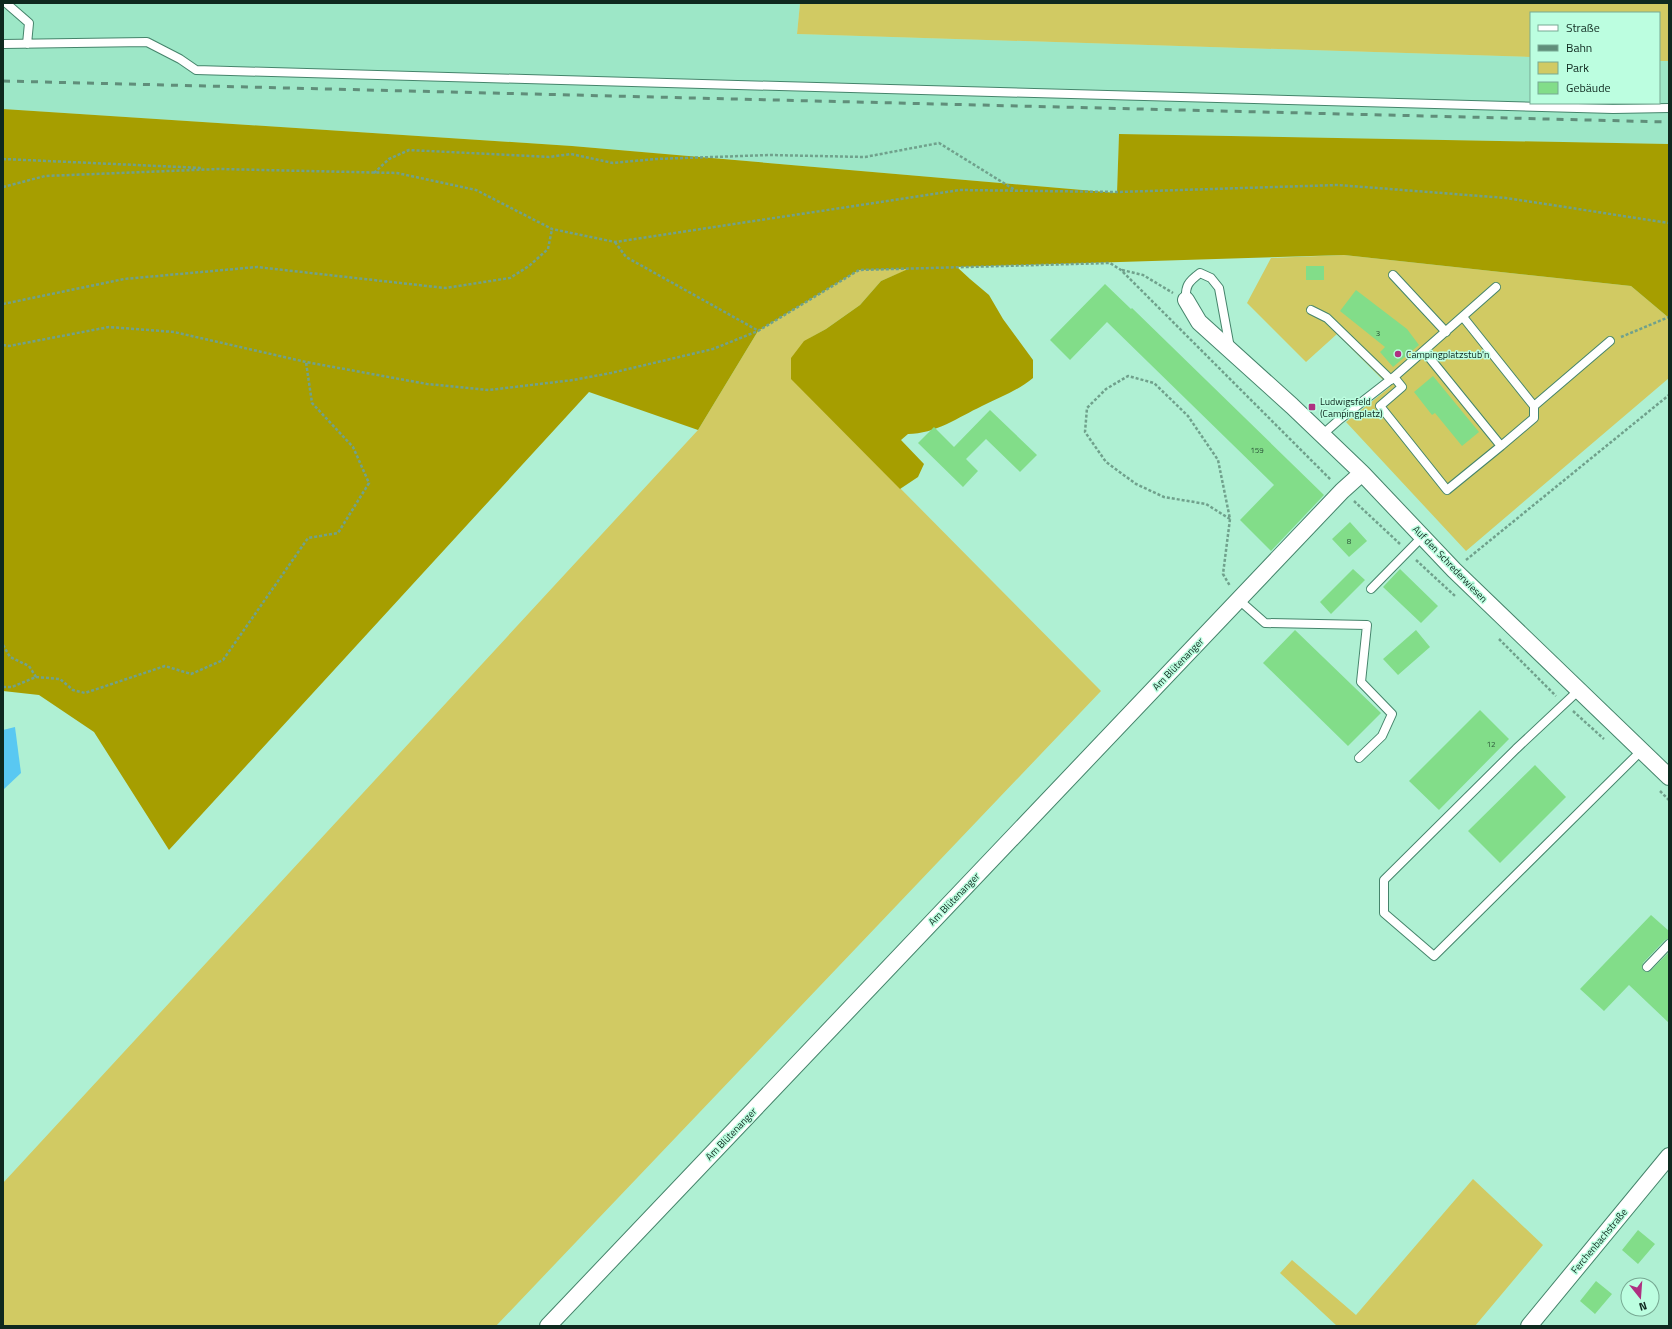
<svg xmlns="http://www.w3.org/2000/svg" width="1672" height="1329" font-family="'Titillium Web',sans-serif">
	<style>
		.built { fill: #9de7c7 }
		.green { fill: #d1ca63 }
		.forest { fill: #a69e00 }
		.water { fill: #59c8f2 }
		.building { fill: #82dd89 }
		.lines { fill: none; stroke-linecap: round; stroke-linejoin: round }
		.lane-casing { stroke: #45846b; stroke-width: 10 }
		.street-casing { stroke: #45846b; stroke-width: 18 }
		.path { stroke: #70a18c; stroke-width: 2.5; stroke-dasharray: 3 2; stroke-linecap: butt }
		.lane { stroke: #fff; stroke-width: 8 }
		.street { stroke: #fff; stroke-width: 16 }
		.rail { stroke: #608e7a; stroke-width: 3; stroke-dasharray: 7 7; stroke-linecap: butt }
		.poi-dot { fill: #ae3181; stroke: #bcfee0; stroke-width: 1.5 }
		.labels { text-anchor: middle; dominant-baseline: central; stroke-width: 3; stroke-linejoin: round; paint-order: stroke }
		.number-label { font-size: 8px; fill: #2c563a }
		.poi-label { font-size: 10px; fill: #0f291f; stroke: #bcfee0; text-anchor: start }
		.street-label { font-size: 10px; fill: #0f291f; stroke: #bcfee0 }
	</style>
	<rect width="100%" height="100%" fill="#aff0d3"/>
	<path class="built" d="M3,3h797l-3,31 734,23v46h128v-42h10v83l-550,-10 -2,59 -545,-47 -569,-37z"/>
	<path class="green" d="M800,3h869v58h-10v-48h-128v44l-734,-23z
		M1344,255l287,31 38,32v60l-203,173 -120,-129 44,-35 -53,-53 -31,28 -59,-59 24,-45z
		M909,269l-28,12 -21,24 -34,24 -16,9 -18,41 309,312 -605,635h-493v-143l695,-753 60,-99 101,-61z
		M1473,1179l70,66 -68,81h-138l-57,-53 12,-13 64,55z"/>
	<path class="forest" d="M3,109l569,37 545,47 2,-59 550,10v174l-38,-32 -287,-31 -387,12 13,12 19,16 14,24 30,41v18c-16,13 -33,19 -51,28 -23,11 -47,28 -74,28l-7,6 23,24 -6,13 -18,12 -109,-110v-21l13,-17 22,-12 34,-24 21,-24 27,-12 -49,1 -101,61 -60,99 -109,-38 -420,458 -75,-118 -55,-37 -36,-4z"/>
	<path class="water" d="M15,727l6,46 -18,17v-60z"/>
	<path class="building" d="M1306,266h18v14h-18z
		M1105,284l26,25 1,-1 192,187 -53,56 -31,-31 34,-35 -167,-163 -37,38 -20,-20z
		M1356,290l51,39 12,16 -26,22 -13,-15 5,-5 -45,-36z
		M1433,376l46,56 -17,14 -27,-33 -3,2 -18,-23z
		M990,410l47,45 -17,17 -34,-33 -20,20 12,12 -15,16 -45,-44 16,-16 20,20z
		M1350,522l17,19 -18,16 -17,-18z
		M1353,569l12,11 -34,34 -11,-12z
		M1400,569l38,37 -17,17 -38,-36z
		M1295,630l86,83 -33,33 -85,-83z
		M1416,630l14,17 -32,28 -15,-16z
		M1480,710l29,29 -70,71 -30,-29z
		M1535,765l31,32 -66,66 -32,-32z
		M1651,915l18,16v8l-4,1 -22,23 -1,5 2,3 5,1 20,-20v71l-40,-38 -25,26 -24,-22z
		M1638,1230l17,14 -17,20 -16,-14z
		M1596,1281l16,13 -17,20 -15,-13z"/>
	<g class="lines">
		<g class="lane-casing">
			<path id="lane" d="M6,3l23,20 -2,21
				M3,44l144,-2 33,17 16,11 1417,39 56,-1
				M1393,275l53,57
				M1186,300c-1,-14 2,-18 14,-27l11,5 8,10 11,60
				M1311,310l16,8 64,62
				M1424,351l77,95 33,-28v-12l-71,-89
				M1394,377l8,10 -22,19 67,84 54,-44
				M1534,406l76,-65
				M1322,435l18,-16 54,-42 102,-90
				M1371,589l52,-53
				M1239,600l26,23 102,2 -6,57 31,32 -10,22 -23,22
				M1579,690l-63,59 -132,131v33l50,43 207,-205
				M1647,967l22,-23"/>
		</g>
		<g class="street-casing">
			<path id="street" d="M1186,300l13,22 93,84 70,67 92,97 215,207
				M548,1326l794,-835 20,-18
				M1529,1326l140,-170"/>
		</g>
		<path class="path" d="M3,159l200,9
			M374,173l15,-14 20,-9 140,7 22,-3 42,9 42,-4 115,-4 95,2 74,-14 76,47
			M3,187l42,-11 174,-7 178,4 79,17 76,39 63,13 345,-52 158,2 220,-7 168,13 163,25
			M615,242l11,15 131,73
			M1122,270l21,5 30,18
			M3,304l121,-25 133,-12 188,21 65,-10 19,-12 19,-17 4,-20
			M1621,337l48,-20
			M3,345l6,1 100,-19 65,5 132,30 121,22 62,6 84,-10 38,-7 102,-24 45,-18 101,-61 251,-7 11,7 210,210
			M1354,501l46,43
			M1230,519l-24,-15 -42,-7 -28,-13 -30,-22 -21,-30 2,-24 19,-19 22,-13 26,7 34,33 30,44 12,59 -7,55 7,12
			M1416,560l39,36
			M1466,560l203,-165
			M1499,639l57,57
			M3,645l7,12 19,9 7,11
			M3,687h9l24,-10 24,2 13,11 12,3 80,-27 26,8 32,-14 85,-122 30,-5 31,-50 -16,-36 -41,-44 -6,-41
			M1573,711l31,28
			M1660,791l9,9"/>
		<use href="#lane" class="lane"/>
		<use href="#street" class="street"/>
		<path class="rail" d="M3,81l1666,41"/>
	</g>
	<g class="poi-dot">
		<circle cx="1398" cy="354" r="4"/>
		<rect x="1308" y="403" width="8" height="8" rx="2"/>
	</g>
	<g class="labels">
		<g class="number-label">
			<text x="1378" y="333">3</text>
			<text x="1257" y="450">159</text>
			<text x="1349" y="541">8</text>
			<text x="1491" y="744">12</text>
		</g>
		<g class="poi-label">
			<text x="1406" y="354">Campingplatzstub'n</text>
			<text x="1320" y="401">Ludwigsfeld<tspan x="1320" dy="12">(Campingplatz)</tspan></text>
		</g>
		<g class="street-label">
			<text transform="translate(1450 564) rotate(46)">Auf den Schrederwiesen</text>
			<text transform="translate(1178 664) rotate(-46)">Am Blütenanger</text>
			<text transform="translate(954 899) rotate(-46)">Am Blütenanger</text>
			<text transform="translate(731 1134) rotate(-46)">Am Blütenanger</text>
			<text transform="translate(1599 1241) rotate(-50)">Ferchenbachstraße</text>
		</g>
	</g>
	<rect width="1672" height="1329" fill="none" stroke="#0f291f" stroke-width="8"/>
	<rect x="1530" y="12" width="130" height="92" fill="#bcfee0" stroke="#77a993"/>
	<rect x="1538" y="25" width="20" height="6" fill="#ffffff" stroke="#77a993"/>
	<text x="1566" y="32" font-size="12" fill="#0f291f">Straße</text>
	<rect x="1538" y="45" width="20" height="6" fill="#608e7a" stroke="#77a993"/>
	<text x="1566" y="52" font-size="12" fill="#0f291f">Bahn</text>
	<rect x="1538" y="62" width="20" height="12" fill="#d1ca63" stroke="#77a993"/>
	<text x="1566" y="72" font-size="12" fill="#0f291f">Park</text>
	<rect x="1538" y="82" width="20" height="12" fill="#82dd89" stroke="#77a993"/>
	<text x="1566" y="92" font-size="12" fill="#0f291f">Gebäude</text>
	<g transform="translate(1640 1297) rotate(163)"><circle r="19" fill="#bcfee0" stroke="#77a993"/>
	<path d="M0-3L7 15L0 10L-7 15Z" fill="#ae3181"/>
	<text y="-6" font-size="11" font-weight="bold" text-anchor="middle" fill="#0f291f">N</text>
	</g>
</svg>
